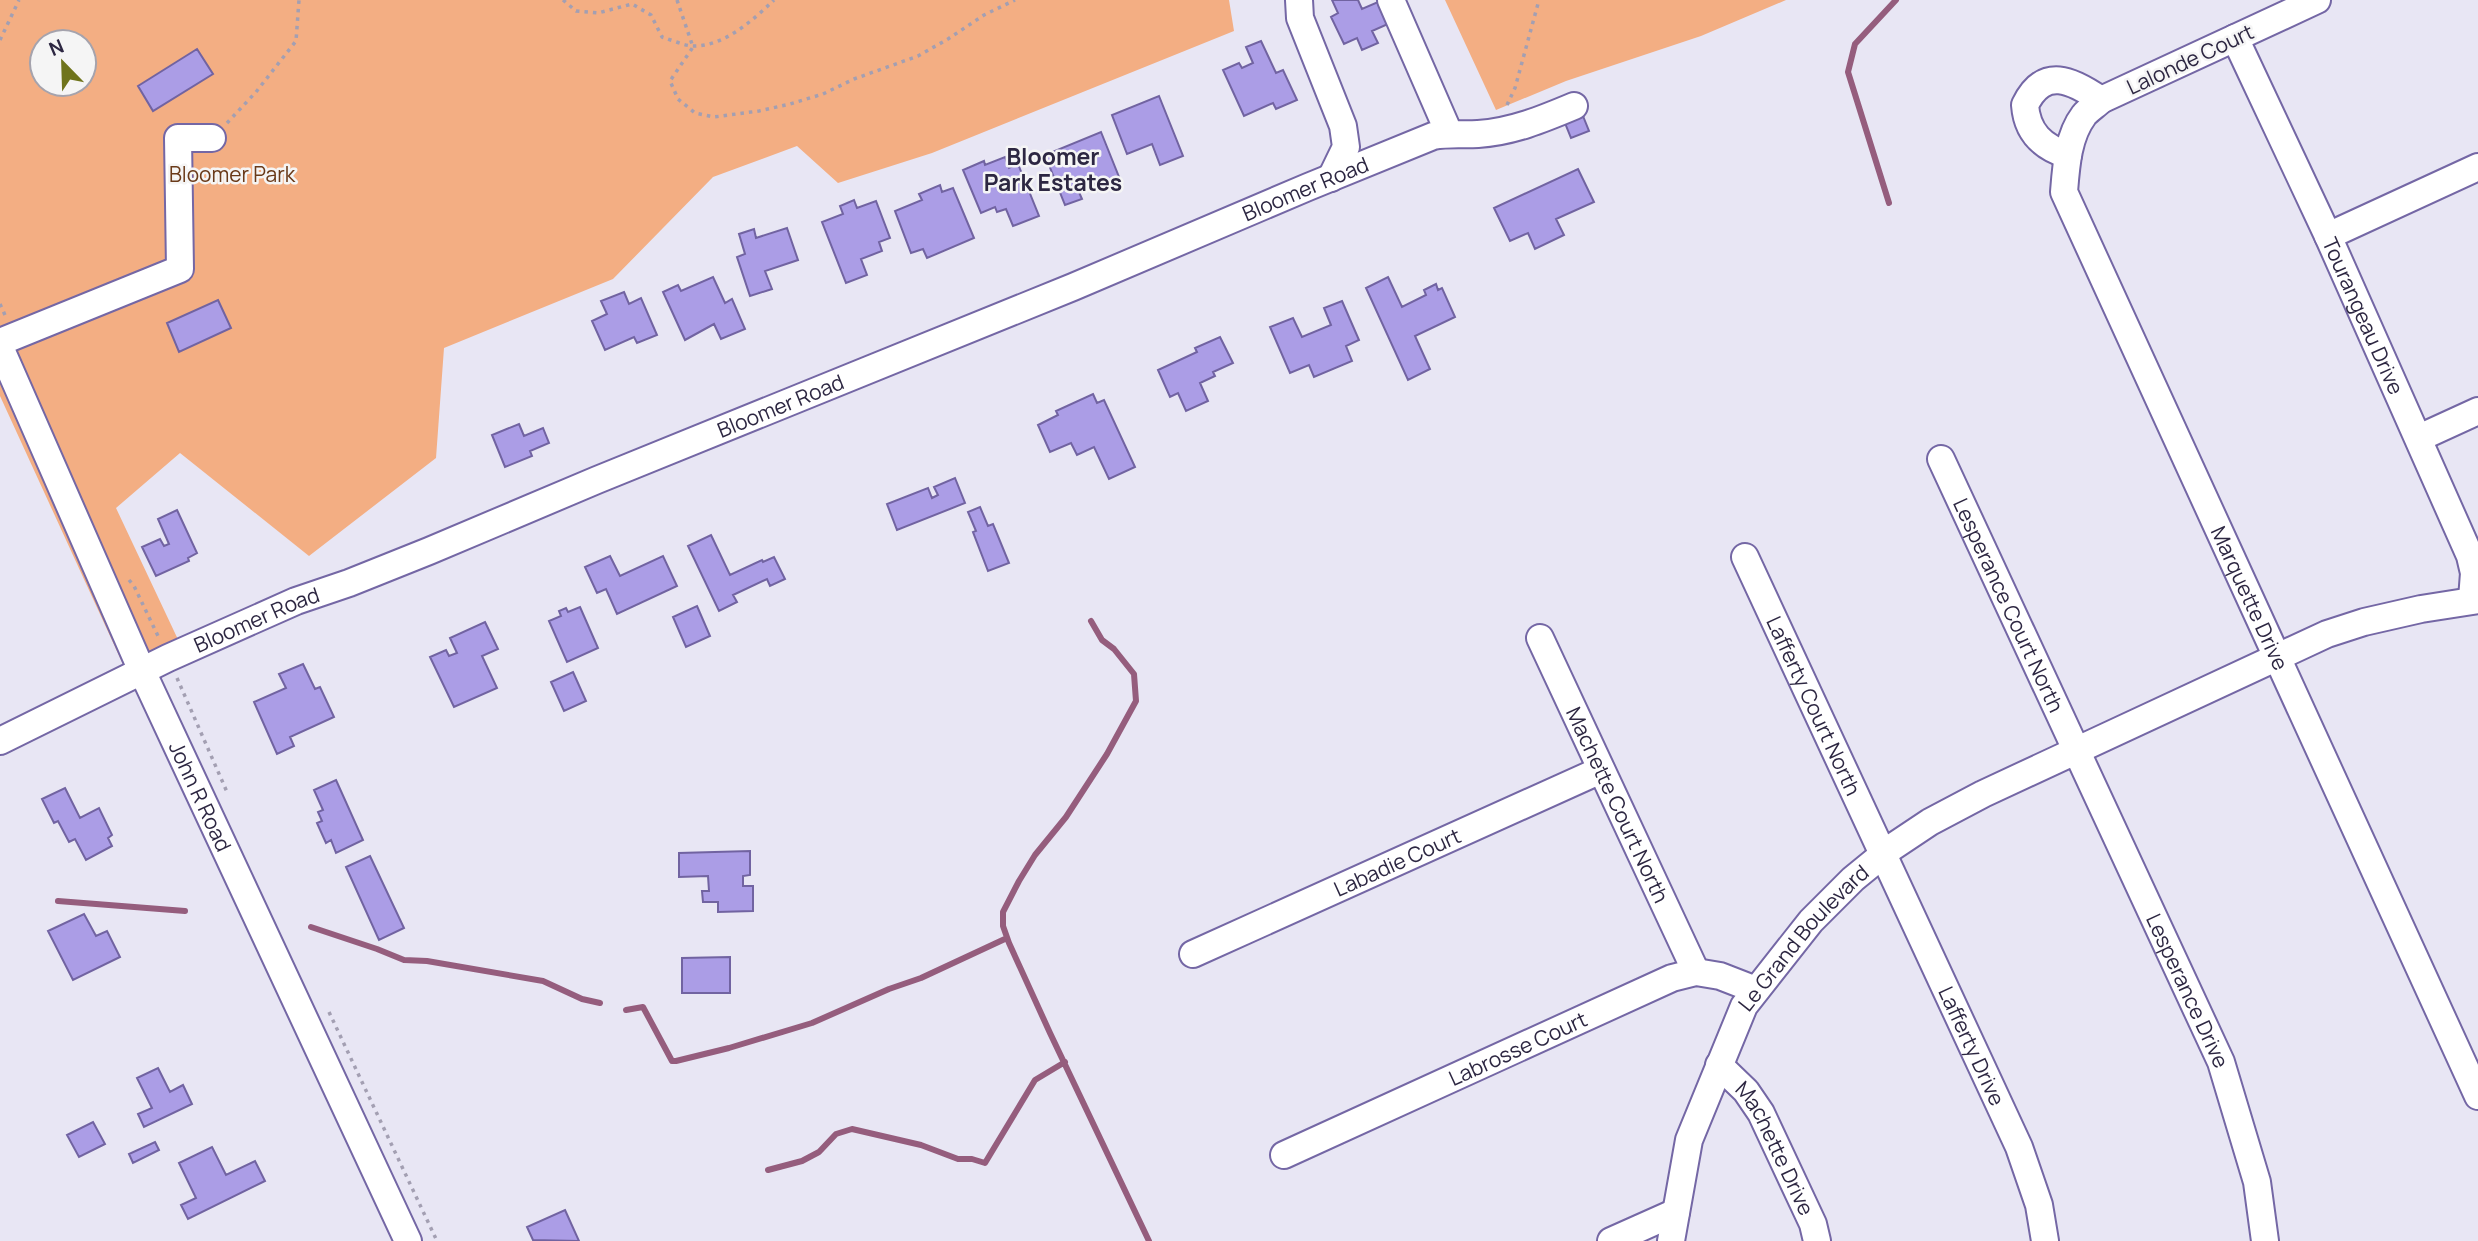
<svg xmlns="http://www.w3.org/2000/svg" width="2478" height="1241" font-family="Manrope,sans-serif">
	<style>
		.green { fill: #f3ae83; fill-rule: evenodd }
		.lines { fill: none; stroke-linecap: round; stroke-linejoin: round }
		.stream { stroke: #955d7d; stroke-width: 6 }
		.building { fill: #ab9de6; stroke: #7163a1; stroke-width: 2 }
		.minor-casing { stroke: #7467a5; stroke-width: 30 }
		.path { stroke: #a39fb2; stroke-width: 3.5; stroke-dasharray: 3.5 5; stroke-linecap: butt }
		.minor { stroke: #fff; stroke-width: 26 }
		.labels { text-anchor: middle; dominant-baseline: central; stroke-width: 5; stroke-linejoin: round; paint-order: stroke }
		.street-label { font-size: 21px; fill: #2d2742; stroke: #f5f5f5 }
		.park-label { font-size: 21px; fill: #6a3a19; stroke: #f5f5f5 }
		.neighbourhood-label { font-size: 23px; font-weight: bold; fill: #2d2742; stroke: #f5f5f5 }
	</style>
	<rect width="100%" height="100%" fill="#e8e6f4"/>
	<path class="green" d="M0,0h1229l5,31 -302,122 -94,30 -41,-37 -84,31 -100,102 -169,69 -8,110 -127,98 -129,-103 -64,55 66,140 -55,25 -127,-277zM42,42h42v42h-42z
		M1445,0h341l-85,36 -135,45 -70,29z"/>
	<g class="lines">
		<path class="stream" d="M1889,203l-41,-131 7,-28 41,-44
			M1091,621l11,19 12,9 20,25 2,27 -29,53 -41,63 -31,38 -16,26 -16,31v14l6,17 41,90 99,208
			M58,901l127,10
			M311,927l66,22 27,11 23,1 116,20 39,18 18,4
			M626,1010l17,-3 29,54h4l53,-13 83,-25 77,-34 32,-11 86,-40
			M768,1170l34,-9 17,-9 17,-18 16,-5 69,16 37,14h14l13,4 50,-83 30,-18"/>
	</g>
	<path class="building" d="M1332,0h26l4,9 16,-7 10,22 -16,7 6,12 -16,7 -5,-12 -13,6 -13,-27 7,-4z
		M1261,41l15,32 7,-3 14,30 -21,9 -3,-6 -29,13 -21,-46 16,-7 3,5 11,-5 -7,-16z
		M197,49l16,25 -60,37 -15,-25z
		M1159,96l24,60 -23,9 -8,-21 -25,10 -15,-39z
		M1583,116l6,15 -18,7 -6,-15z
		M1101,132l20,50 -23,9 -6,-14 -5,3 2,6 -11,4 4,9 -17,6 -20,-50z
		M1005,157l4,11 9,-4 21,52 -26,10 -7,-17 -9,3 -2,-5 -14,6 -18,-43 21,-9 1,4z
		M1578,169l16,33 -38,17 8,16 -29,14 -7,-16 -18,8 -16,-33z
		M940,185l2,7 11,-4 21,50 -47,20 -4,-9 -12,4 -16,-42 27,-11 -3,-6z
		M854,200l3,8 19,-7 14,37 -11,4 3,9 -21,8 6,16 -21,8 -24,-61 21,-8 -3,-8z
		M787,228l11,32 -33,11 7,18 -22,7 -13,-39 8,-3 -6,-20 15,-5 2,9z
		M713,277l12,26 7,-4 13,30 -24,10 -7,-15 -29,16 -22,-48 15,-7 3,6z
		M1388,277l14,30 24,-12 -2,-5 12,-6 2,6 4,-2 13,29 -40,19 15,33 -22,11 -42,-92z
		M624,292l5,12 12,-6 16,37 -20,8 -3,-6 -29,13 -13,-29 15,-7 -6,-13z
		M218,300l13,28 -52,24 -12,-29z
		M1342,301l17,39 -13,6 6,15 -38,16 -5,-12 -19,8 -20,-46 23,-9 9,19 29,-12 -7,-17z
		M1220,337l13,26 -20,9 2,4 -15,7 8,18 -22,10 -8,-18 -8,4 -12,-27 39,-18 -2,-4z
		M1093,394l4,9 7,-3 31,67 -26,12 -15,-32 -17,8 -6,-12 -21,9 -12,-27 20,-10 -2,-4z
		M519,424l5,12 19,-8 6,15 -19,8 2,5 -27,11 -13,-32z
		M955,478l10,25 -68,27 -10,-26 41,-16 4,10 6,-3 -4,-8z
		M980,507l8,19 5,-2 16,39 -21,8 -15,-39 3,-1 -8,-19z
		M177,510l20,43 -9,5 1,3 -33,15 -14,-29 18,-8 4,7 5,-2 -11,-25z
		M711,535l19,40 32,-15 1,2 11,-5 11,22 -15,7 -3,-7 -34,16 4,7 -18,9 -31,-65z
		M610,556l10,20 43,-20 14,30 -60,28 -11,-25 -9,4 -12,-26z
		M697,606l13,30 -24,11 -13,-30z
		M580,607l18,41 -31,14 -18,-41 12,-5 -2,-5 7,-3 2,4z
		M485,622l13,27 -16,7 15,32 -43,19 -24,-50 16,-7 3,6 8,-3 -7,-15z
		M303,664l12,25 5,-2 14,30 -44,20 4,9 -17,8 -23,-52 32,-14 -7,-14z
		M573,672l13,29 -22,10 -13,-29z
		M336,780l27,60 -27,13 -5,-13 -5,3 -9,-20 5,-2 -4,-9 5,-2 -9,-20z
		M65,788l15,30 19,-10 13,27 -4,3 4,8 -26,14 -11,-21 -6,3 -11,-21 -4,2 -12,-24z
		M750,851v24l-7,1v10h10v25l-35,1v-10h-15l-1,-11h7l-1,-15 -29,1v-24z
		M370,856l34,72 -25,12 -33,-73z
		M84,914l12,22 11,-5 13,26 -47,23 -25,-49z
		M730,957v36h-48v-35z
		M158,1068l12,24 13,-7 9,19 -48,23 -6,-13 14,-6 -15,-30z
		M93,1122l12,22 -26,13 -12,-22z
		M155,1142l4,8 -26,13 -4,-9z
		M212,1147l14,28 29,-14 10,20 -77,38 -7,-14 15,-7 -17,-35z
		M565,1210l14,31 -46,-1 -6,-13z"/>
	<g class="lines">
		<g class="minor-casing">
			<g id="minor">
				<path d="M1299,0l1,18 43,108 3,21 -15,31"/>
				<path d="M1391,0l58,133"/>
				<path id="s1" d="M2317,0l-216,100c-5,5 -13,10 -17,15 -16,21 -18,51 -20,77l414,904"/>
				<path id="s2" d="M2235,38l93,198 142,320 4,17 -2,26"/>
				<path d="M2068,155c-26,-8 -41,-23 -43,-50 19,-39 47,-25 76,-5"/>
				<path d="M2328,236l150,-69"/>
				<path d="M0,342l180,-73 -2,-131h34"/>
				<path id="s3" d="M0,347l142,324 266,570"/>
				<path d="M2419,438l59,-27"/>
				<path id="s4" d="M1941,459l280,603 36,120 8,59"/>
				<path id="s5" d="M1745,557l274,590 20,58 6,36"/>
				<path id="s6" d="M1540,638l156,334"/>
				<path id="s7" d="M0,741l168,-83 128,-57 53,-18 80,-32 168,-71 476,-193 235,-100 125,-51c16,-3 29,-1 45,-2 34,-2 65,-15 96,-28"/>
				<path id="s8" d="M1193,954l408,-184"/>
				<path id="s9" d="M1719,1065l27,26 15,22 52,111 4,17"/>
				<path id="s10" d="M1284,1155l388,-177 24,-6 24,4 36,14"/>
				<path d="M1611,1241l65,-29"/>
				<path id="s11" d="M1671,1241l18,-101 55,-134 67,-85 42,-42 38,-31 39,-26 53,-28 344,-160 37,-12 57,-13 57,-9"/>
			</g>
		</g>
		<path class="path" d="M563,0l13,11 22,2 34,-9 19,11 11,22c10,3 22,9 32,9 31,0 59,-26 80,-46
			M677,0l16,47 -23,34 8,18 17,14 19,4 45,-6 31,-7 33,-10 31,-15 64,-23 30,-17 36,-24 31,-15
			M0,40l19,-40
			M1507,105l8,-17 24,-88
			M227,123l29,-31 40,-51 3,-41
			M0,304l5,11
			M129,580l5,6 24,50
			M177,678l50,114
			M329,1012l108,229"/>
		<use href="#minor" class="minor"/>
	</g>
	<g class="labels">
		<g class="street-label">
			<text transform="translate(2190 59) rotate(-25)">Lalonde Court</text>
			<text stroke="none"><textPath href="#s7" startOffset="1418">Bloomer Road</textPath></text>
			<text stroke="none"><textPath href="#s2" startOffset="306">Tourangeau Drive</textPath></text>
			<text stroke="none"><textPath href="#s7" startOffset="850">Bloomer Road</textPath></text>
			<text stroke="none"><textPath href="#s1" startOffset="788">Marquette Drive</textPath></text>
			<text stroke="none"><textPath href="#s4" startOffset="161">Lesperance Court North</textPath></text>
			<text stroke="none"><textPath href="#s7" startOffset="284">Bloomer Road</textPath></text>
			<text stroke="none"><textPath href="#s5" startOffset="164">Lafferty Court North</textPath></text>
			<text stroke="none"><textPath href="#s3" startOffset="492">John R Road</textPath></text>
			<text stroke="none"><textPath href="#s6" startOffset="184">Machette Court North</textPath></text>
			<text stroke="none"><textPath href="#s8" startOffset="224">Labadie Court</textPath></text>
			<text stroke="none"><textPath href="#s11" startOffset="338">Le Grand Boulevard</textPath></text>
			<text stroke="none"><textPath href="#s4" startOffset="586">Lesperance Drive</textPath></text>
			<text stroke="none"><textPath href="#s5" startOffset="539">Lafferty Drive</textPath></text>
			<text stroke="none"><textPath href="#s10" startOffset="257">Labrosse Court</textPath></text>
			<text stroke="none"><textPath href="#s9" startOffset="102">Machette Drive</textPath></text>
		</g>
		<g class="park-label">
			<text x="232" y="174">Bloomer Park</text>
		</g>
		<g class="neighbourhood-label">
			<text x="1053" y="156">Bloomer<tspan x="1053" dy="26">Park Estates</tspan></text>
		</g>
	</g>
	<g transform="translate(63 63) rotate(337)"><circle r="33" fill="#f5f5f5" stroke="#a5a3ad" stroke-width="2"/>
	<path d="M0-5L12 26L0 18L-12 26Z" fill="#6f741c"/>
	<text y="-10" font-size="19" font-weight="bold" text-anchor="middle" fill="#2d2742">N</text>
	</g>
</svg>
